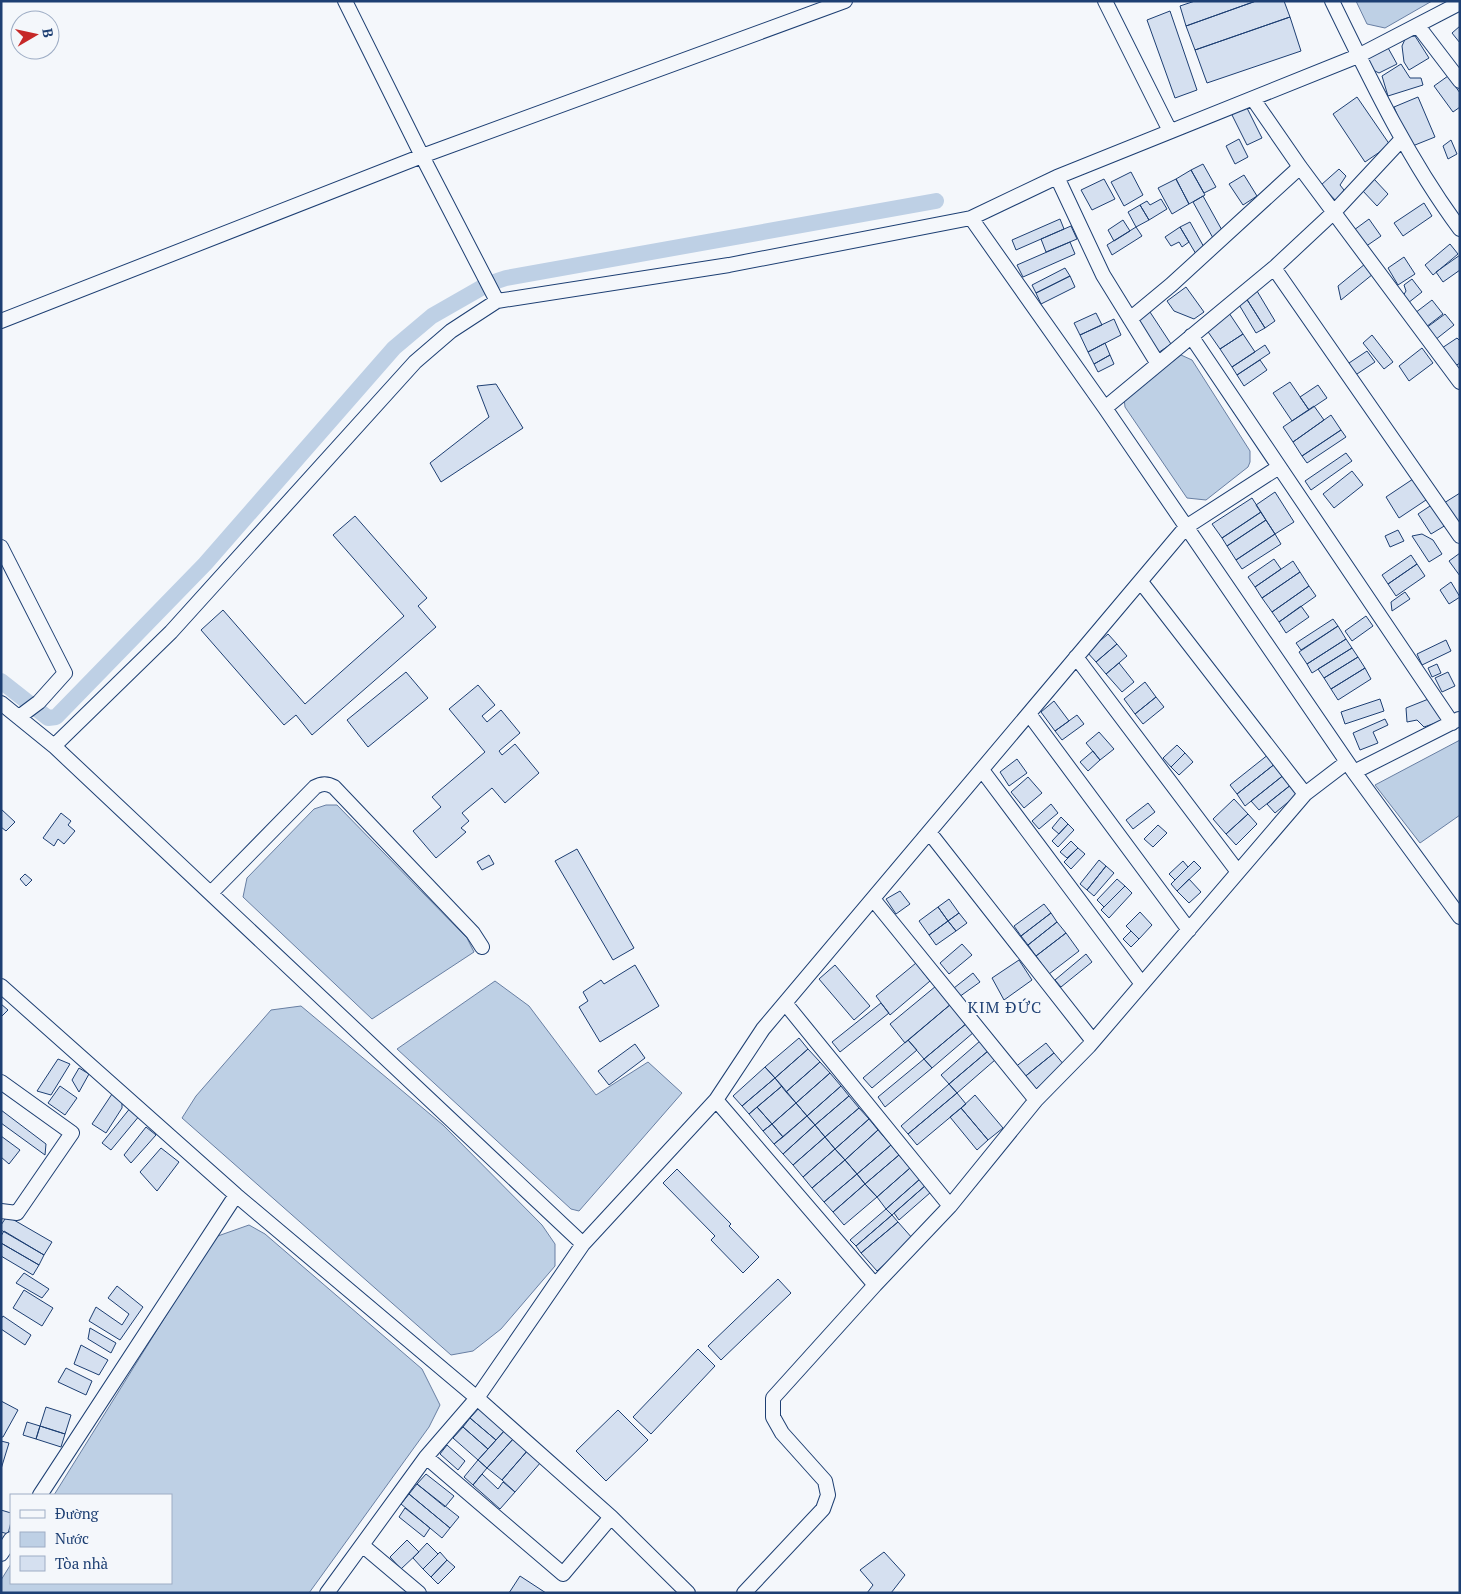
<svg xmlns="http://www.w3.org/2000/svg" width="1461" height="1594" font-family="'PT Serif',serif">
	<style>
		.water { fill: #bed0e5; stroke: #687fa3 }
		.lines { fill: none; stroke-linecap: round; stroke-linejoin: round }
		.canal { stroke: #bed0e5; stroke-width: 16 }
		.building { fill: #d5e0f0; stroke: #1d3f73 }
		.minor-casing { stroke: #1d3f73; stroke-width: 16 }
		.minor { stroke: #f4f7fb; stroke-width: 14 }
		.labels { text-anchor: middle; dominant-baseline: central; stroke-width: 4; stroke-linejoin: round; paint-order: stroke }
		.quarter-label { font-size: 16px; letter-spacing: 1px; fill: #1d3f73; stroke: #f4f7fb }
	</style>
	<rect width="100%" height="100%" fill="#f4f7fb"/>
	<path class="water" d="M1356,1h76l-47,27 -18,-4z
		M1181,355l11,5 58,91v11l-2,5 -42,33 -19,-2 -62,-91 -1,-9z
		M1460,740v75l-40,28 -45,-58z
		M326,805h11l130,133 7,14 -102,67 -129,-122 4,-19 67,-69z
		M495,981l34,25 67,89 52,-33 34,31 -103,118 -8,-2 -174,-160z
		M301,1006l142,119 99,100 13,19v22l-54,63 -28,22 -22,4 -269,-237 14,-22 75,-86z
		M249,1225l16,9 157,135 18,36 -11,22 -120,166h-308v-13l10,-16v19h160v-88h-117l161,-258z"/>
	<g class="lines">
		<path class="canal" d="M1,681l47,37 8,-1 149,-153 189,-216 38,-32 56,-32 18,-6 430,-77"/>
	</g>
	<path class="building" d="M1195,1h61l-70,25 -6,-20z
		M1256,1h28l6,16 -95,33 -9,-24z
		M1170,11l27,79 -22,8 -28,-78z
		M1290,17l11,34 -94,32 -12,-33z
		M1460,26v17l-8,-10z
		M1415,36l14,22 -20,12 -5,-8 -2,-16 4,-9z
		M1387,46l10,18 -18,9 -6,-3 -7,-14z
		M1401,64l9,14h11l2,7 -35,11 -6,-20z
		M1448,76l12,17v14l-7,5 -19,-26z
		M1357,97l33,48 -25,17 -32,-48z
		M1418,97l17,40 -25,10 -16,-40z
		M1245,104l17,34 -15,7 -17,-34z
		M1239,139l9,18 -13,7 -9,-18z
		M1451,140l6,14 -9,5 -5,-13z
		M1203,164l13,23 -12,6 -13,-23z
		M1339,169l7,7 -6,9 4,5 -7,12 -16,-17z
		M1191,170l14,25 -16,9 -13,-25z
		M1131,172l12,23 -19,11 -13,-24z
		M1244,175l13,21 -14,9 -14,-21z
		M1104,179l11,20 -23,11 -11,-20z
		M1176,179l13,25 -17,10 -14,-26z
		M1374,179l14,15 -11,12 -15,-16z
		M1203,196l20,36 -10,6 -20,-36z
		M1161,199l6,10 -18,11 -9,-15 7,-4 3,4z
		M1424,203l8,13 -29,20 -9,-13z
		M1140,205l9,15 -13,7 -8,-15z
		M1060,219l4,10 -48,21 -4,-10z
		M1369,219l12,17 -16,11 -11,-17z
		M1123,220l7,11 -16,10 -6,-11z
		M1190,222l15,27 -9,5 -16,-27z
		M1071,226l6,13 -31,13 -5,-13z
		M1136,227l6,9 -30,19 -5,-10z
		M1180,227l9,15 -7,5 -3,-5 -8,4 -6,-9z
		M1070,242l5,12 -52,23 -6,-12z
		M1450,244l8,10 -25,21 -8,-10z
		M1460,255v15l-17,12 -7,-10z
		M1404,257l11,17 -17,11 -10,-17z
		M1365,264l8,10 -32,26 -3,-14z
		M1065,268l5,8 -34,17 -4,-8z
		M1070,276l5,11 -34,17 -5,-11z
		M1412,279l10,13 -14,11 -5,-7 3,-5 -2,-6z
		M1186,287l18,25 -10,7 -20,-8 -7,-10z
		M1257,291l18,30 -10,7 -19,-30z
		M1246,298l19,30 -9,5 -18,-30z
		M1432,300l11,14 -17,13 -11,-14z
		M1148,309l23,35 -13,9 -23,-35z
		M1227,310l16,24 -23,15 -16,-23z
		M1096,313l6,12 -22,10 -6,-12z
		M1445,314l9,11 -19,15 -9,-12z
		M1114,319l7,16 -33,17 -8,-17z
		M1243,334l12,18 -23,15 -12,-18z
		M1372,335l21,27 -9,7 -21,-26z
		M1457,338l3,3v22l-5,3 -13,-18z
		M1105,343l5,12 -16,9 -6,-12z
		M1265,345l5,8 -33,22 -5,-8z
		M1422,348l11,15 -24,18 -10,-15z
		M1367,351l8,11 -21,14 -5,-13z
		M1110,355l4,9 -16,8 -4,-8z
		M1260,360l7,10 -23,16 -7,-11z
		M1290,382l19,28 -17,11 -19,-28z
		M496,384l27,44 -82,54 -11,-19 59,-46 -12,-31z
		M1318,385l9,13 -18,12 -9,-13z
		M1314,406l10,14 -31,22 -10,-15z
		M1331,415l10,15 -39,26 -9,-14z
		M1341,430l5,7 -39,26 -5,-7z
		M1346,453l6,8 -41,29 -6,-9z
		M1352,471l11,14 -29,23 -11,-14z
		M1416,477l13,21 -30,20 -13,-21z
		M1275,492l19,30 -19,12 -19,-29z
		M1460,493v32l-16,-22z
		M1252,498l9,14 -39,26 -10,-14z
		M1433,504l13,21 -15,9 -13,-20z
		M1261,512l5,8 -39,26 -5,-8z
		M355,516l72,82 -9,8 18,21 -124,108 -16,-20 -12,10 -83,-95 22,-20 82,94 99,-88 -71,-81z
		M1266,520l9,14 -39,26 -9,-14z
		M1398,530l6,11 -14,6 -5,-11z
		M1275,534l6,10 -39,25 -6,-9z
		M1422,534l11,6 9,14 -13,8 -17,-26z
		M1460,553v23l-11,-15z
		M1411,555l6,9 -29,20 -6,-9z
		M1274,559l7,10 -26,18 -7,-10z
		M1293,561l7,11 -38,26 -7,-11z
		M1417,564l8,12 -29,20 -8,-12z
		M1300,572l9,14 -37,26 -10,-14z
		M1451,582l9,15 -11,7 -9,-14z
		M1309,586l7,10 -37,26 -7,-10z
		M1405,592l5,7 -18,12 -1,-9z
		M1301,606l8,11 -23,16 -7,-11z
		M1366,616l7,10 -21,15 -7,-10z
		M1333,619l5,7 -37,24 -5,-7z
		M1338,626l8,13 -39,25 -8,-12z
		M1108,634l9,10 -21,18 -9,-10z
		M1346,639l6,9 -40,25 -5,-9z
		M1446,640l5,11 -29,14 -5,-11z
		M1117,644l10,12 -21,18 -10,-12z
		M1352,648l6,9 -34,21 -6,-9z
		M1358,657l7,11 -34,21 -7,-11z
		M1119,663l15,19 -12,10 -16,-18z
		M1437,664l4,9 -9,4 -4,-9z
		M1365,668l6,11 -33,21 -7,-11z
		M406,672l22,26 -60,49 -21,-27z
		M1448,672l7,14 -13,6 -7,-14z
		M1145,682l11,15 -21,17 -11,-15z
		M478,685l17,20 -13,11 5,6 14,-12 19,23 -21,18 3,4 13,-11 24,29 -34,30 -13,-15 -30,25 7,8 -8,7 5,4 -30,26 -23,-27 28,-24 -9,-10 53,-45 -36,-43z
		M1156,697l8,10 -21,17 -8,-10z
		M1431,698l13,22 -20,7 -7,-7 -10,2 -1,-14z
		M1380,699l4,12 -39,13 -4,-12z
		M1054,701l15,20 -14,10 -14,-19z
		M1077,715l7,9 -22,16 -7,-9z
		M1385,719l3,6 -15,7 5,11 -18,7 -7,-17z
		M1099,732l15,17 -14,11 -14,-17z
		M1177,745l8,8 -14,14 -8,-9z
		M1093,751l7,9 -12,11 -8,-9z
		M1185,753l8,9 -14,13 -8,-8z
		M1269,754l7,9 -39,31 -7,-9z
		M1017,759l10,14 -18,13 -9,-14z
		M1276,763l9,11 -40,32 -8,-12z
		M1285,774l7,10 -33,26 -8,-9z
		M1028,777l14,16 -18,15 -13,-16z
		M1292,784l7,9 -24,20 -8,-9z
		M1234,799l14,15 -22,20 -13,-15z
		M1148,803l7,9 -22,17 -7,-9z
		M1051,804l7,9 -19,16 -7,-8z
		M1,809l14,13 -9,9 -5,-4z
		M61,813l10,8 -3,4 7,6 -11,13 -6,-5 -4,7 -11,-8z
		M1248,814l9,10 -21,21 -10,-11z
		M1061,817l7,7 -9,10 -7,-6z
		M1068,824l6,6 -16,17 -6,-6z
		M1158,825l9,8 -14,14 -9,-8z
		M1071,841l7,7 -11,10 -7,-6z
		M1078,848l7,6 -14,15 -7,-7z
		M577,849l57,99 -21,12 -58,-99z
		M489,855l5,9 -12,6 -5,-8z
		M1099,860l7,6 -19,24 -7,-6z
		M1183,861l5,6 -13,13 -6,-6z
		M1194,861l7,7 -24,23 -6,-7z
		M1106,866l8,7 -20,23 -7,-6z
		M25,874l7,6 -6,6 -6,-7z
		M1117,879l8,7 -21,21 -7,-7z
		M1189,879l12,13 -12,11 -12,-12z
		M1125,886l7,7 -23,25 -8,-8z
		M900,891l10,13 -14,10 -10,-15z
		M949,899l10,14 -11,8 -10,-14z
		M1044,904l7,9 -30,23 -7,-10z
		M938,907l10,14 -19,14 -10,-14z
		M1140,912l12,13 -13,14 -13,-13z
		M959,913l8,10 -11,8 -8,-10z
		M1051,913l6,9 -29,23 -7,-9z
		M948,921l8,10 -20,14 -7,-10z
		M1057,922l9,11 -30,23 -8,-11z
		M1131,931l8,8 -8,8 -8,-8z
		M1066,933l13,18 -30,23 -13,-18z
		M962,944l10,11 -23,19 -9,-11z
		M1086,954l6,8 -31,25 -6,-7z
		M1019,960l13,20 -28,20 -12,-22z
		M916,963l14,18 -40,34 -14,-19z
		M635,965l24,41 -59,36 -21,-35 9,-6 -5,-9 18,-12 3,4z
		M835,965l35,41 -16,14 -35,-41z
		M973,973l7,9 -21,15 -5,-9z
		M936,986l15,18 -46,39 -15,-19z
		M881,1003l8,10 -49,39 -8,-10z
		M1,1004l7,6 -7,7z
		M951,1004l16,19 -43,36 -16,-19z
		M967,1023l7,9 -42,36 -8,-9z
		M799,1038l9,11 -33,29 -10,-11z
		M908,1040l9,10 -45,38 -9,-10z
		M980,1041l8,10 -39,33 -8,-9z
		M1046,1043l8,10 -32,26 -8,-11z
		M635,1044l10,14 -36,27 -11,-14z
		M808,1049l12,13 -34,30 -11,-14z
		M988,1051l7,9 -38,33 -8,-9z
		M1054,1053l11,13 -33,26 -10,-13z
		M58,1059l12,5 -19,31 -14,-4z
		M924,1059l8,9 -47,39 -7,-10z
		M820,1062l10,11 -34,30 -10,-11z
		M765,1067l10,11 -33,28 -9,-10z
		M79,1068l10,6 -10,18 -7,-12z
		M830,1073l11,13 -34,30 -11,-13z
		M775,1078l7,8 -33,28 -7,-8z
		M949,1084l8,9 -49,41 -7,-8z
		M60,1086l17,12 -12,17 -17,-12z
		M782,1086l14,17 -24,21 -15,-17z
		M841,1086l8,10 -34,29 -8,-9z
		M957,1093l9,11 -49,41 -9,-11z
		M112,1094l10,6v8l-16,25 -14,-9z
		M975,1095l28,33 -15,12 -27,-32z
		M849,1096l10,12 -34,29 -10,-12z
		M796,1103l11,13 -24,21 -11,-13z
		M131,1107l9,8 -29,35 -9,-7z
		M757,1107l15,17 -9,7 -14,-17z
		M859,1108l10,11 -34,30 -10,-12z
		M961,1108l27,32 -11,10 -27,-33z
		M1,1110l45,34 -1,11 -44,-32z
		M807,1116l8,9 -32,29 -9,-10z
		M869,1119l9,11 -33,30 -10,-11z
		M772,1124l11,13 -9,7 -11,-13z
		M815,1125l10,12 -32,28 -10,-11z
		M146,1127l10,8 -25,28 -7,-8z
		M878,1130l13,15 -34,29 -12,-14z
		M1,1136l19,14 -11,14 -8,-7z
		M825,1137l10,12 -32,28 -10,-12z
		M891,1145l8,10 -34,29 -8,-10z
		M161,1148l18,14 -22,29 -17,-19z
		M835,1149l10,11 -33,28 -9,-11z
		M899,1155l11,13 -33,29 -12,-13z
		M845,1160l12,14 -33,28 -12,-14z
		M910,1168l10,11 -34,30 -9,-12z
		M677,1169l54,55 -2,2 30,31 -16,16 -32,-33 4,-4 -52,-53z
		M857,1174l8,10 -32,28 -9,-10z
		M920,1179l6,6 -34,30 -6,-6z
		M865,1184l12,13 -33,28 -11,-13z
		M926,1185l5,7 -32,28 -5,-7z
		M886,1209l6,6 -36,31 -6,-6z
		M892,1215l6,7 -37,31 -5,-7z
		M7,1216l45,26 -8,13 -43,-25v-5z
		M898,1222l15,17 -36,32 -16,-18z
		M4,1231l40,24 -5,10 -38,-22v-7z
		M1,1243l38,22 -6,10 -32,-19z
		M24,1273l25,16 -7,9 -26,-15z
		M778,1279l13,14 -70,67 -13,-14z
		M117,1286l26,21 -23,33 -31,-19 7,-14 26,18 7,-11 -21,-16z
		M24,1290l29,18 -11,18 -29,-18z
		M3,1316l28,19 -6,10 -24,-16v-10z
		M90,1328l26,15 -5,10 -23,-14z
		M81,1345l27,15 -9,15 -25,-11z
		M698,1349l17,17 -64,68 -18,-17z
		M66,1368l26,13 -6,14 -28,-13z
		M1,1401l17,9 -15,27h-2z
		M46,1407l25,8 -6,19 -25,-8z
		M479,1408l26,22 -9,10 -26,-22z
		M618,1410l30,30 -42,41 -30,-30z
		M470,1418l26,22 -8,9 -25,-22z
		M27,1422l13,4 -4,13 -13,-4z
		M40,1426l25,8 -4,13 -25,-8z
		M463,1427l25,22 -10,11 -25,-22z
		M505,1430l9,8 -27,30 -9,-8z
		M514,1438l14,12 -26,30 -15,-12z
		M1,1441l8,2 -8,26z
		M447,1445l18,16 -7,9 -18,-16z
		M528,1450l13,12 -26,30 -13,-12z
		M478,1460l9,8 -14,17 -9,-8z
		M426,1474l28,22 -9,11 -28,-23z
		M482,1474l16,15 5,-7 12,10 -15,17 -27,-24z
		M417,1484l42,33 -9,11 -41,-34z
		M409,1494l41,34 -8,10 -41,-34z
		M405,1508l25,20 -6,9 -25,-20z
		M1,1510l10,3v9l-3,12 -7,-2z
		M407,1540l12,12 -18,17 -11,-12z
		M427,1543l11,11 -15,15 -10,-11z
		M440,1552l7,8 -16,17 -8,-8z
		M884,1552l21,23 -14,18h-24l6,-8 -13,-15z
		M447,1560l8,7 -17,17 -7,-7z
		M520,1576l26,17h-37z"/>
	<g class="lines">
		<g class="minor-casing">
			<path id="minor" d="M345,1l77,155 75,145
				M1105,1l65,130
				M1332,1c38,78 76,158 128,228
				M1418,26l42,55
				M1253,99l47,68 160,215
				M1057,177l46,98 55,89
				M971,218l134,190 249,364 106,145
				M1274,268l186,268
				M1130,319l41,-34 129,-118
				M1,321l421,-165 423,-155
				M1191,336l261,387
				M1105,408l169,-140 60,-56 68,-73
				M1,547l64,126 -26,29 -20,15
				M1141,582l164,212 42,-32
				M1076,657l162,215
				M1,703l53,43 529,498
				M1029,714l160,216
				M54,746l117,-114 244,-270 36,-31 46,-30 232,-36 242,-47 86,-41 301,-121 102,-53
				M982,770l160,214
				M1354,772l105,-53
				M929,832l164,209
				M211,893l104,-106c7,-4 12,-4 19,0l139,146 9,14
				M873,899l163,201
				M1,986l235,209 241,203 134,119 77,76
				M785,1003l165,203
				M1,1082l71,51 -55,80 -16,-2
				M716,1100l159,185
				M426,1457l137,117 48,-57
				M40,1495l196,-300
				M362,1545l57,48
				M1,1554l10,-15
				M327,1593l99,-136 51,-59 106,-154 133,-144 47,-71 423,-502 93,-60
				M744,1593l79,-84 5,-14 -3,-14 -43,-48 -9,-16v-19l102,-113 75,-79 86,-106 53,-54 216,-252"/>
		</g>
		<use href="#minor" class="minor"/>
	</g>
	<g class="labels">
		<g class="quarter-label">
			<text x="1005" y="1007">KIM ĐỨC</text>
		</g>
	</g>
	<rect width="1461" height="1594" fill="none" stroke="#1d3f73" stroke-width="5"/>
	<rect x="10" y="1494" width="162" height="90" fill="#f4f7fb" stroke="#9eadc5"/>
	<rect x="20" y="1510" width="25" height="8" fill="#f4f7fb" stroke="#9eadc5"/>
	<text x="55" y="1519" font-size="15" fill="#1d3f73">Đường</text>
	<rect x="20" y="1532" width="25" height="15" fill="#bed0e5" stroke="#9eadc5"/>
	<text x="55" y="1544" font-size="15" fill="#1d3f73">Nước</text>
	<rect x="20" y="1556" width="25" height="15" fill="#d5e0f0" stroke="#9eadc5"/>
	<text x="55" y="1569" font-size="15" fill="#1d3f73">Tòa nhà</text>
	<g transform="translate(35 35) rotate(81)"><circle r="24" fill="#f4f7fb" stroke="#9eadc5"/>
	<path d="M0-4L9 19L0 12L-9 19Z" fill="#c62828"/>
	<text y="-8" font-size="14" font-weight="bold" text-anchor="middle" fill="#1d3f73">B</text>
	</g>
</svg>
